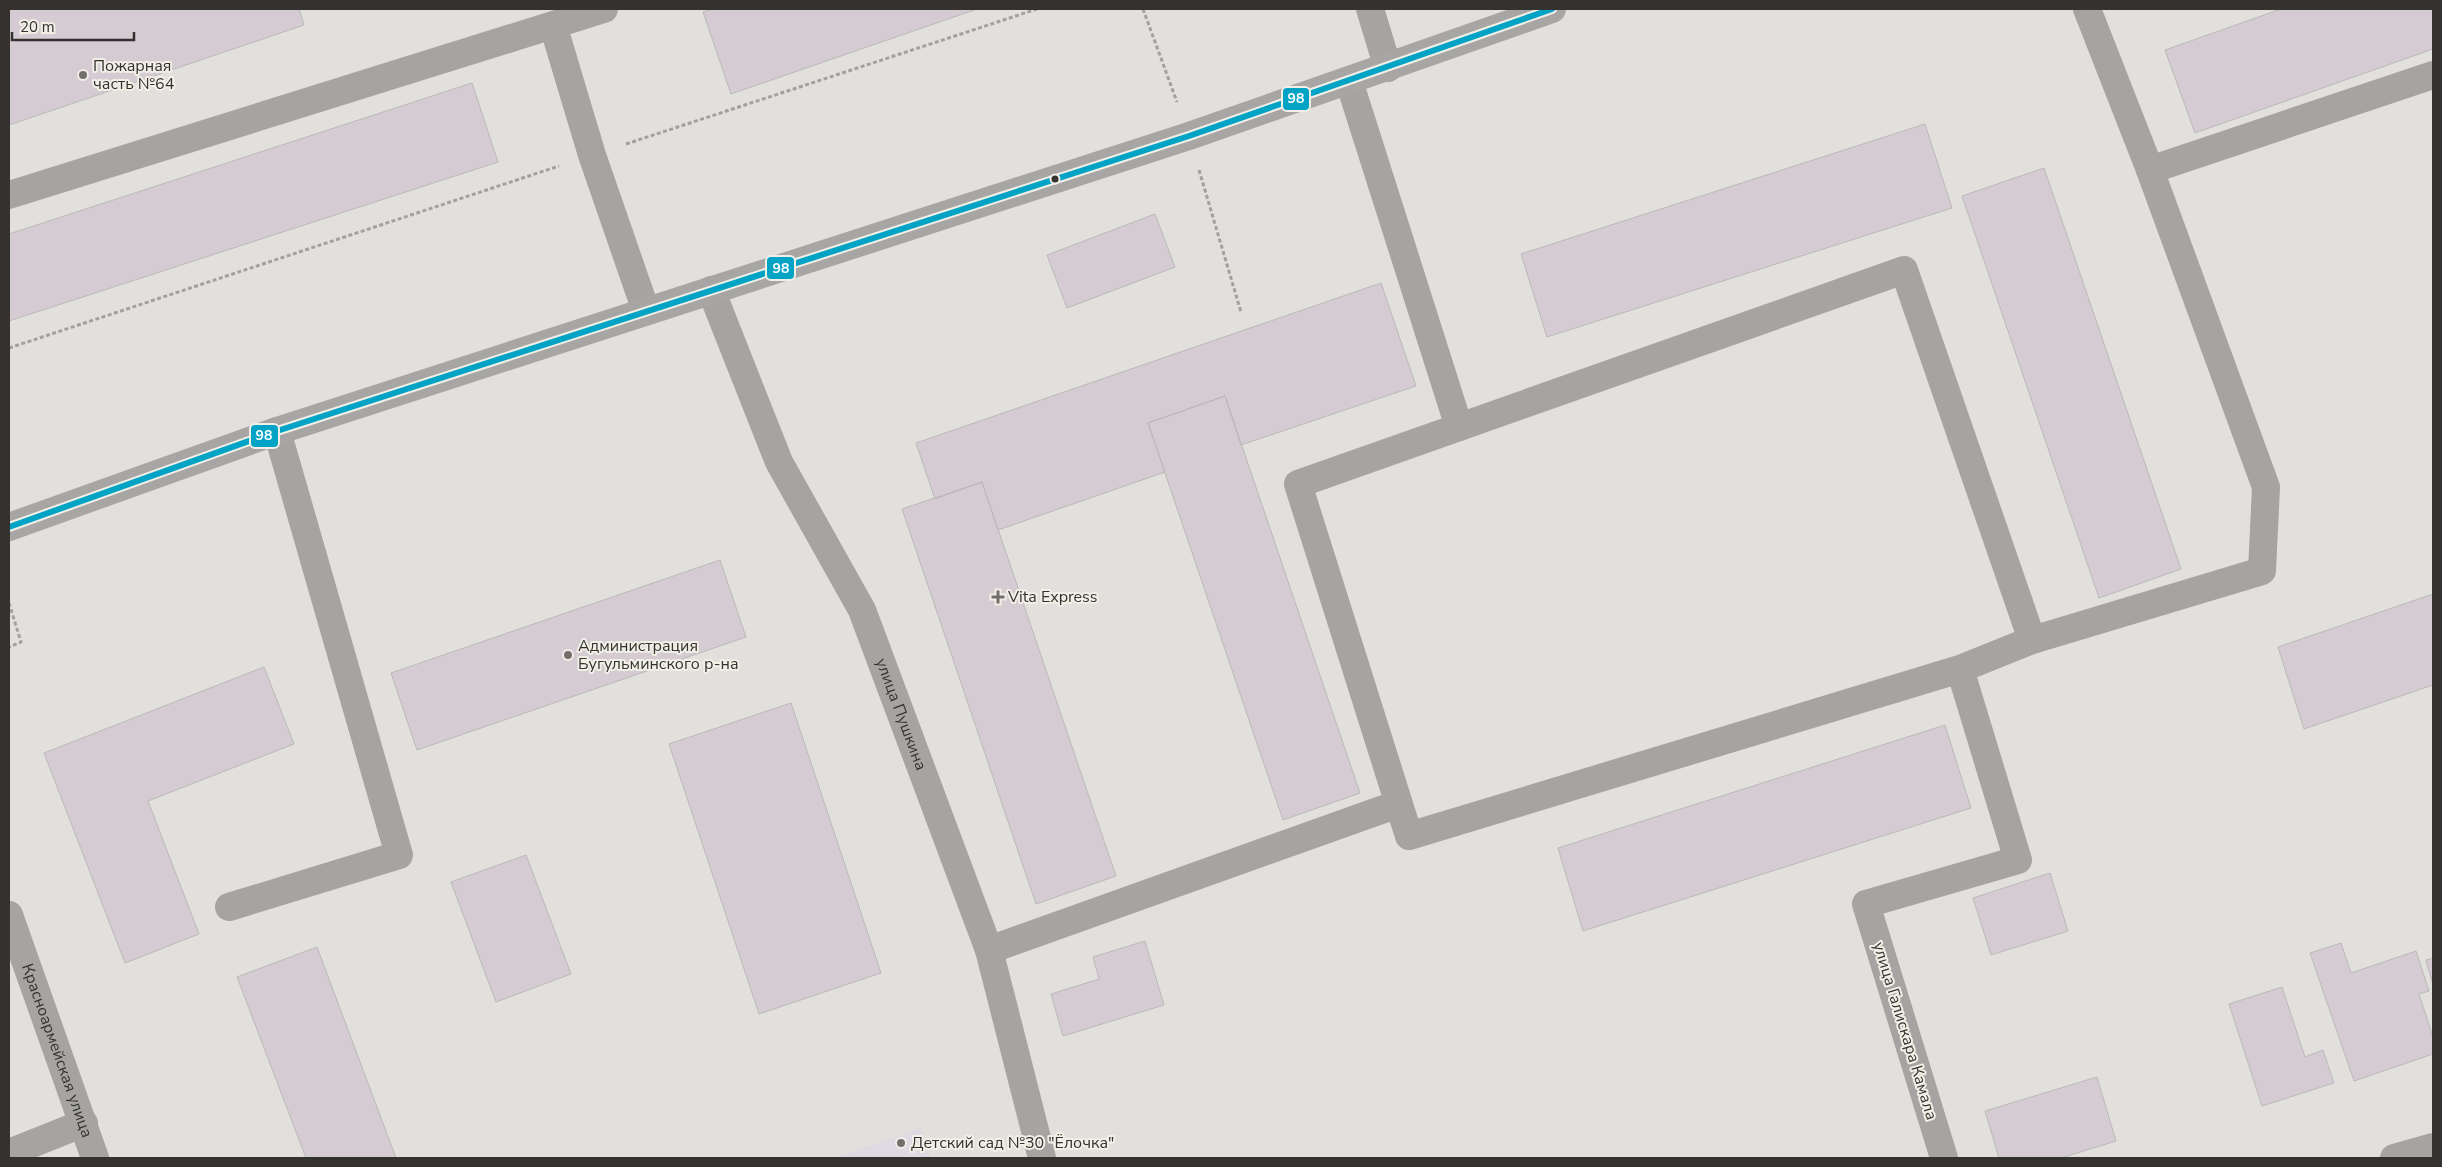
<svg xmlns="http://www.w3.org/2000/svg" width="2442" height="1167" font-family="'Nunito Sans',sans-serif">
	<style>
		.education { fill: #dfd9e2 }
		.building { fill: #d5cbd2; stroke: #bbb9b8 }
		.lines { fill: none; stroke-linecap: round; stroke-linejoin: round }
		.path { stroke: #a2a1a0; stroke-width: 3; stroke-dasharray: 4 2.5; stroke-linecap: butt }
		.minor { stroke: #a5a4a3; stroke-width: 28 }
		.major { stroke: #a7a6a5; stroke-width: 28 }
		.bus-1-casing { stroke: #f1efe6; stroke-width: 10 }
		.bus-1 { stroke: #03a3c6; stroke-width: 6 }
		.poi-dot { fill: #706f6c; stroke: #f1efe6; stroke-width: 2 }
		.bus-dot { fill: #33322f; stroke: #f1efe6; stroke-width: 2 }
		.labels { text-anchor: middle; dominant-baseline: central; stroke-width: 4; stroke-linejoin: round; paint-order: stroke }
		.poi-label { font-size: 16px; fill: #33322f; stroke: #f1efe6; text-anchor: start }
		.street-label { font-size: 16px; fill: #33322f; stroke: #f1efe6 }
		.line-badge { stroke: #f1efe6; stroke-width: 2 }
		.badge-label { font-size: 14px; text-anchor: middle; font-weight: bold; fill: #fff }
	</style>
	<rect width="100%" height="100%" fill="#e1e0dc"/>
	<path class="education" d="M921,1128l10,30h-97z"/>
	<path class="building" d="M9,9h290l5,16 -295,100z
		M713,9h264l-246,85 -28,-82z
		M2281,9h152v40l-238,84 -30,-83z
		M472,83l26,79 -489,159v-87z
		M1925,124l27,84 -405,129 -26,-83z
		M2044,168l137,401 -82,29 -137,-402z
		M1155,214l20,53 -108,41 -20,-53z
		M1381,283l35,103 -175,59 -16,-49 -77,27 17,49 -167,58 -16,-48 -47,17 -19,-56z
		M1225,396l135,397 -77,27 -135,-397z
		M982,482l134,394 -80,28 -134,-395z
		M720,560l26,77 -329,113 -26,-77z
		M2433,594v91l-129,44 -26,-82z
		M264,667l30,77 -146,57 51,133 -74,29 -81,-210z
		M791,703l90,270 -122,41 -90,-270z
		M1945,725l26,83 -388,123 -25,-83z
		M526,855l45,119 -75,28 -45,-120z
		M2050,873l18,58 -77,24 -18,-57z
		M1145,941l19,64 -101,31 -12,-42 48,-15 -6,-22z
		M2341,943l10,30 65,-22 13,40 -10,3 14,43v17l-79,27 -44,-128z
		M317,947l79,211h-90l-69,-181z
		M2433,958v27l-7,-25z
		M2282,987l23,70 18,-7 11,33 -72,23 -33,-102z
		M2097,1077l19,64 -55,17h-62l-14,-47z"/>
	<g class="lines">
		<path class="path" d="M1143,9l34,93
			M626,144l411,-135
			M1199,170l42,142
			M9,348l550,-182
			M9,603l12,39 -12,5"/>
		<g class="minor">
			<path d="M604,9l-51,16 39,130 54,156"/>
			<path d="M1370,9l18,59"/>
			<path d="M1349,81l110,346"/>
			<path d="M2150,170l283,-95"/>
			<path d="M9,195l544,-170"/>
			<path id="s1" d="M711,290l68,172 83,148 127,340 53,208"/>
			<path d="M2032,640l230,-69 4,-84 -116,-317 -63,-161"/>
			<path d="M229,907l170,-52 -122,-424"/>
			<path id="s2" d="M9,915l86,243"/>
			<path d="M989,950l409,-146"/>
			<path d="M9,1153l75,-30"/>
			<path d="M1944,1158l-78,-254 152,-44 -58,-191 -551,167 -111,-352 606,-214 128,370 -72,29"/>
			<path d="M2394,1158l39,-11"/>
		</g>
		<path class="major" d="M9,527l268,-96 912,-295 363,-127"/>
		<g class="bus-1-casing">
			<path id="bus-1" d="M9,527l268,-96 912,-295 363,-127"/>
		</g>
		<use href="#bus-1" class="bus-1"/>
	</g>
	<g class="poi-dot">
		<circle cx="83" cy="75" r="5"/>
		<path d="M995.5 589.5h5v5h5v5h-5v5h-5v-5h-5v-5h5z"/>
		<circle cx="568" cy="655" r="5"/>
		<circle cx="901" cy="1143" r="5"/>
	</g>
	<circle class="bus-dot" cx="1055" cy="179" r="4.5"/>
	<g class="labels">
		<g class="poi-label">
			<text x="93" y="66">Пожарная<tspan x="93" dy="18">часть №64</tspan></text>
			<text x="1008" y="597">Vita Express</text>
			<text x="578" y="646">Администрация<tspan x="578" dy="18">Бугульминского р-на</tspan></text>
			<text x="911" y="1143">Детский сад №30 "Ёлочка"</text>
		</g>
		<g class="street-label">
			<text stroke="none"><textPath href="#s1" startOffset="466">улица Пушкина</textPath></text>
			<text transform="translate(1905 1031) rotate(73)">улица Галискара Камала</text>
			<text stroke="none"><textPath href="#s2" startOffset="144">Красноармейская улица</textPath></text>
		</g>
	</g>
	<g class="line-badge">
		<rect x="1282" y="87" width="28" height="24" rx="5" fill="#03a3c6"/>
		<rect x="766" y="256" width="29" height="24" rx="5" fill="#03a3c6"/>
		<rect x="250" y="424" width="29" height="24" rx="5" fill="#03a3c6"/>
	</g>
	<g class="badge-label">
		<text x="1296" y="103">98</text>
		<text x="781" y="273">98</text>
		<text x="264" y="440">98</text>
	</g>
	<rect width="2442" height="1167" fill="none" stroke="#33322f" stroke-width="20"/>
	<path d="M12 32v8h122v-8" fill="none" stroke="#33322f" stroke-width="2.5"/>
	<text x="20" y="32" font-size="15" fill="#33322f" stroke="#f1efe6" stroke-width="4" paint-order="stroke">20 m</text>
</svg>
